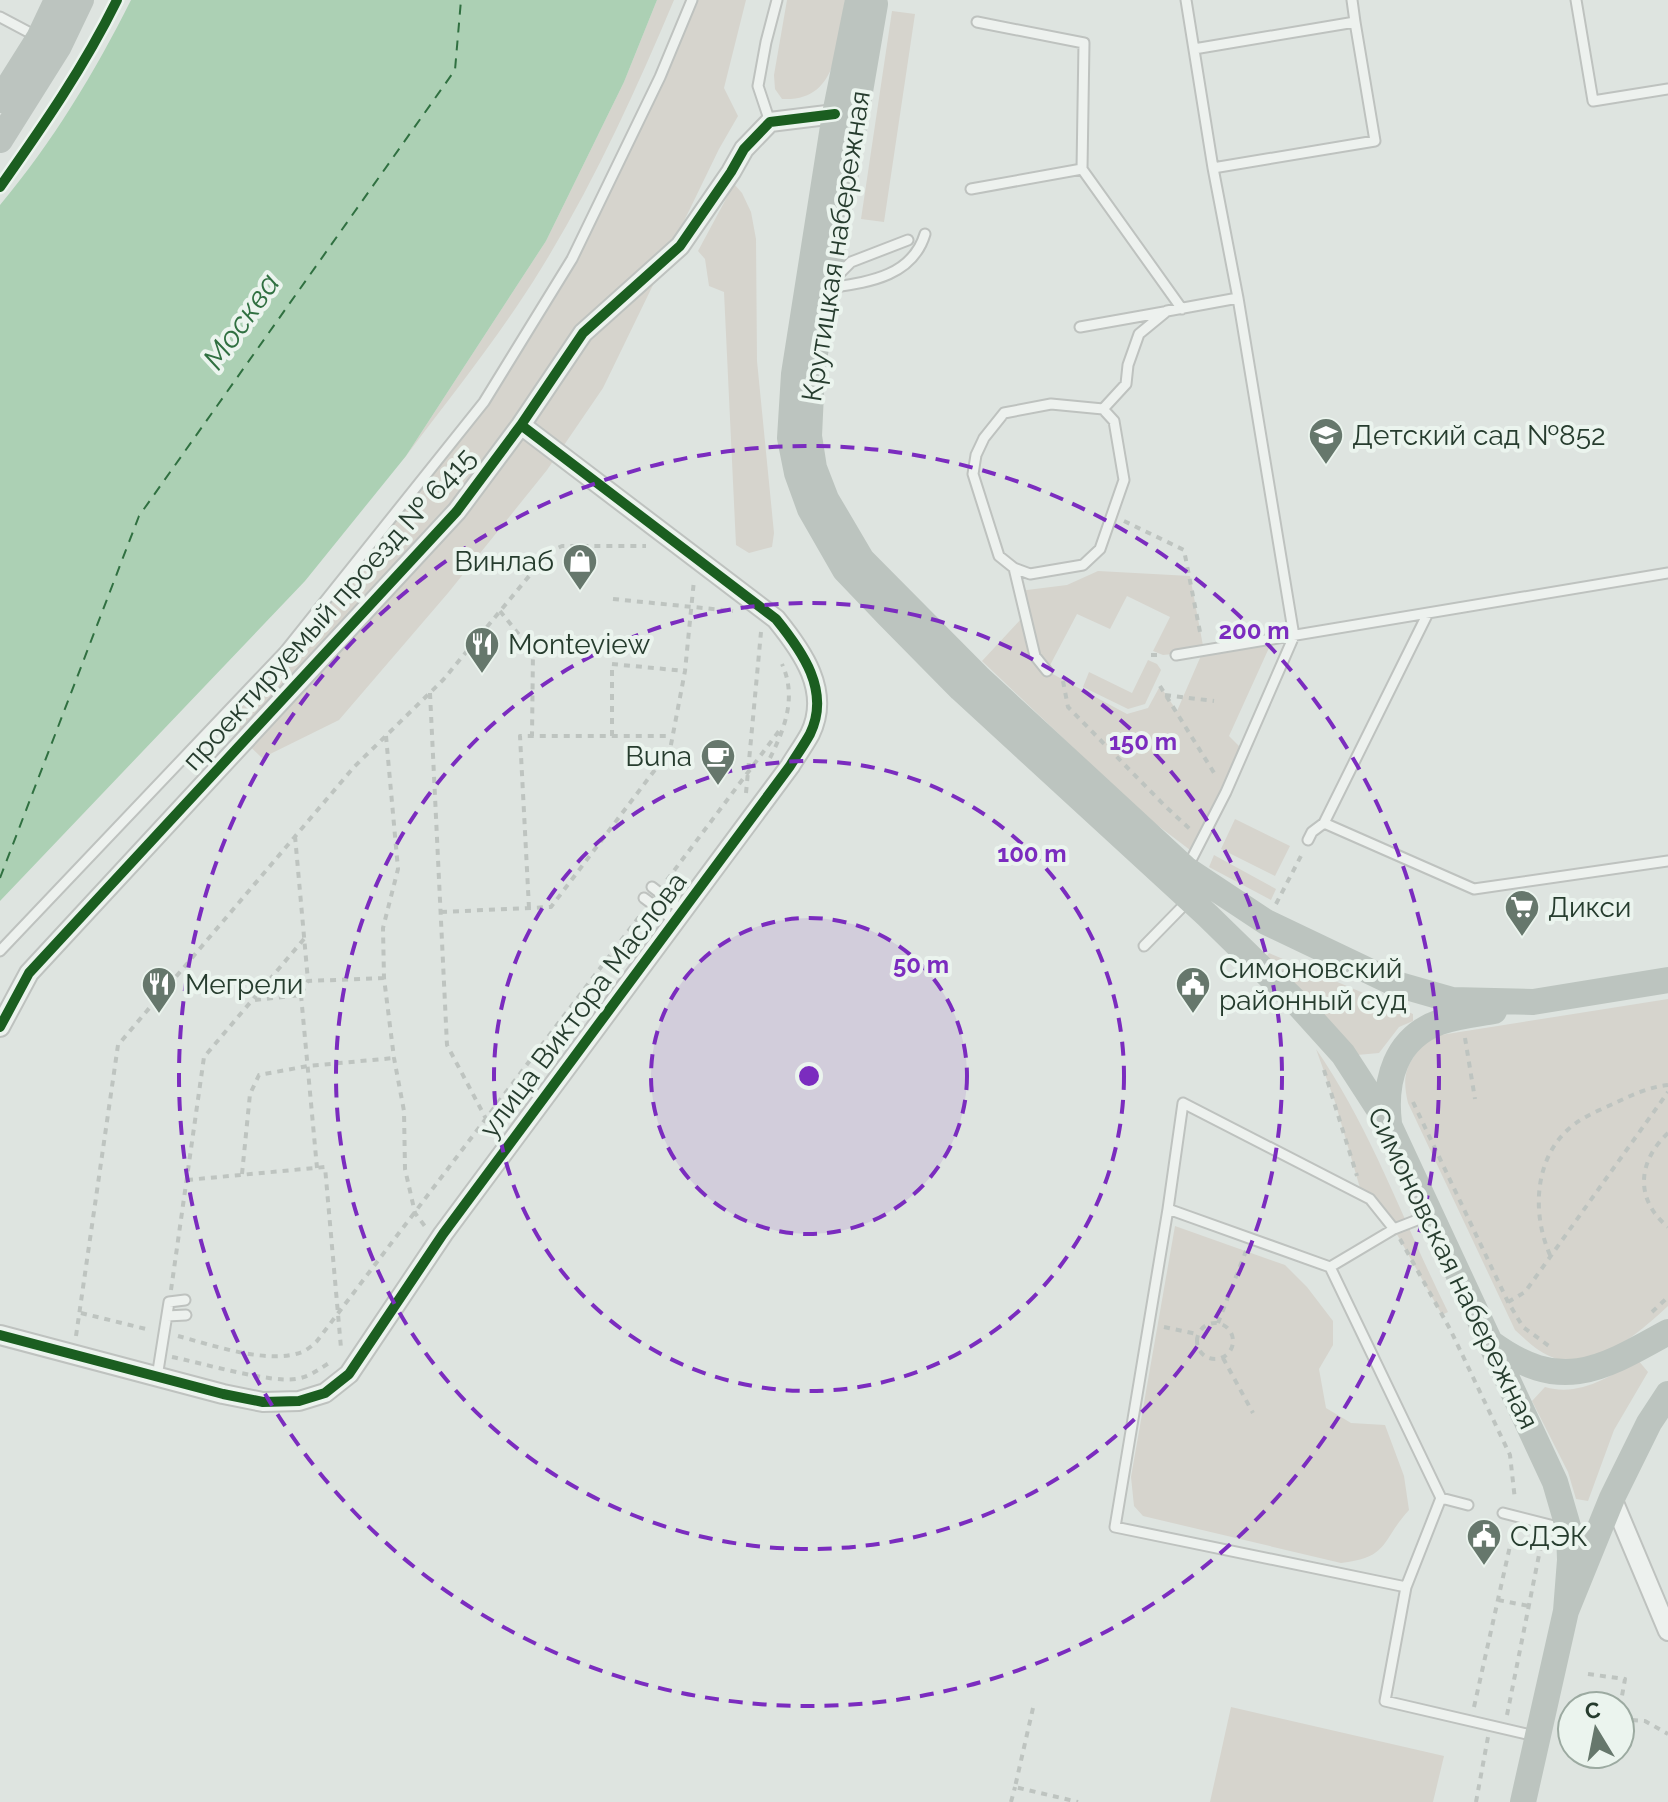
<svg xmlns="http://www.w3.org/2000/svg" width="1668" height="1802" font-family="Raleway,sans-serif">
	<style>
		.green { fill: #d6d4cd; fill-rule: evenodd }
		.water { fill: #acd0b4 }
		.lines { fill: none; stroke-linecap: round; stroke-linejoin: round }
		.ferry { stroke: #307041; stroke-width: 2; stroke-dasharray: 10 8; stroke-linecap: butt }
		.lane-casing { stroke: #bec2bf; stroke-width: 13 }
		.street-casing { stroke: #bec2bf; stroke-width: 22 }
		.path { stroke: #bec4c0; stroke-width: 4; stroke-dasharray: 6 6; stroke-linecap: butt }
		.lane { stroke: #edf1ee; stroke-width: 9 }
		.street { stroke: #edf1ee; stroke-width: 18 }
		.secondary { stroke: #bcc4bf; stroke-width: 26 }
		.cycleway-casing { stroke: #ebf4ee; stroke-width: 15 }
		.cycleway { stroke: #1b5e20; stroke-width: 10 }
		.ring { fill: none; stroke: #7b2cbf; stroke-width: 4; stroke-dasharray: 14 10 }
		.labels { text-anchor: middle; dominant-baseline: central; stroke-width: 8; stroke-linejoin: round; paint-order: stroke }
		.street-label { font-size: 28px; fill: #263c2e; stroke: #ebf4ee }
		.poi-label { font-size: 28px; fill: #263c2e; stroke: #ebf4ee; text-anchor: start }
		.water-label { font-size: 30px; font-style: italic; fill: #307041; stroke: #ebf4ee }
		.centre { fill: #7b2cbf; stroke: #ebf4ee; stroke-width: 4 }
		.ring-label { font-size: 24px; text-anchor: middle; font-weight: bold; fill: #7b2cbf; stroke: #ebf4ee; stroke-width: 8; stroke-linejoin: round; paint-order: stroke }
	</style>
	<rect width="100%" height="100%" fill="#dee4e0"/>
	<path class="green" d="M657,0h17c-44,105 -95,215 -159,309 -34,50 -72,98 -109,147l140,-215 78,-159z
		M692,0h54l-22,88 14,28 -19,33 -116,239 -56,82 -99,123 -109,127 -77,38 -41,-40 64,-67 199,-249 88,-143z
		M787,0h58c-8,42 -5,102 -63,99l-7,-10 -1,-14z
		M892,11l23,3 -31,208 -23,-3z
		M734,184l8,9 9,19 5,27 1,122 17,172 -2,14 -23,6 -13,-8 -12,-253 -15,-6 -4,-27 -7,-8z
		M1098,571l92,5 14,75 69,-12 -44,97 15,15 -50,102 -50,-38 -162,-154 39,-42h5l-7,-28 48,-6zM1127,596l43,21 -17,34 10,4 40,-4 -26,60 -17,-25 -12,22 -21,6 -80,-43 30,-57 33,15z
		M1148,660l9,4 4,6 -16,34 -17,5 -45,-22 6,-15 43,21z
		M1235,819l55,27 -15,30 -54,-27z
		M1214,855l62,34 -5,11 -62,-33z
		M1269,953l144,61v7l-14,6 -20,26 -22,2 -94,-94z
		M1668,999v307c-27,25 -70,64 -111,53 -17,-5 -29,-17 -42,-29l-107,-227c-8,-33 2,-41 20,-66z
		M1316,1049c56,81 88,175 132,263l-6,3 -48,-86 -32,-34 -27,-93z
		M1175,1226l110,39 22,22 26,34v24l-14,24 7,39 25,15 34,2 19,51 5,34c-29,32 -19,47 -68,53l-198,-47 -9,-10 -3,-29z
		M1638,1360l10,12 -34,58 -26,71 -12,-2 -8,-27 -36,-71 13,-14c34,10 64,-10 93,-27z
		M1231,1707l213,49 -11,46h-223z"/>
	<path class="water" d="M131,0h526l-33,82 -78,159 -140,215 -101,125 -305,320v-696c52,-62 95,-133 131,-205z"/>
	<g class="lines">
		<path class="ferry" d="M0,878l139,-362 316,-446 6,-70"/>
		<g class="lane-casing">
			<path id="lane" d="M1186,0l27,168 25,130 56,338 -68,156 -38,74
				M1576,0l17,101 75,-12
				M0,17l36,19
				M1194,49l161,-27 -3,-22
				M770,122l-12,-36 8,-44 11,-42
				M1213,168l162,-27 -20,-119
				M1082,169l100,140
				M971,189l111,-20 2,-126 -107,-21
				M836,277l15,-15 57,-22
				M829,288c39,-6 83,-11 96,-54
				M1080,327l84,-15
				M1051,404l52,5 11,12 10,59 -24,69 -17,16 -53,9 -16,-6 -15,-12 -26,-82 3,-19 8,-17 20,-25z
				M1103,409l23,-25 2,-19 11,-31 28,-23 71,-13
				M1014,568l21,88 12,15
				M1176,655l492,-82
				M1324,823l150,66 194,-28
				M1308,840l4,-8 12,-9 104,-210
				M652,887l31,24
				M644,898l31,23
				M1144,946l43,-44
				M0,951l285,-300 199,-249 88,-143 88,-182 32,-77
				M1168,1209l15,-106 187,96 24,30
				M1330,1267l64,-38 36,-14
				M167,1316l19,-1
				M157,1377l12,-75 16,-2
				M1441,1498l27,7
				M1503,1513l63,16
				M1406,1587l-291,-60 53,-318 162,58 111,231 -35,89 -21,114 150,35"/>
		</g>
		<g class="street-casing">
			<path id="street" d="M0,1027l29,-54 428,-462 64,-86 62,-92 97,-87 51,-74 13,-23 26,-27 65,-8
				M0,1335l223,59 40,8 36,-1 26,-8 24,-19 94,-140 347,-468c6,-10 14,-21 20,-32 21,-43 -8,-83 -34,-115l-255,-194
				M1612,1498l56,133"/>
		</g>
		<path class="path" d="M1124,521l60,29 17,87
			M613,599l120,12
			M500,611l33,41 -1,84
			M1151,655h11
			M1063,681l5,26 98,100 26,24
			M1160,686l56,90
			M430,693l17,352 46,87
			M1165,695l49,6
			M386,736l12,133 -15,59 1,50 10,80 10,53 1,58 10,44 12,16
			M612,736v-72l73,7
			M770,758c15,-30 27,-61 12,-94
			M746,793l15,-161
			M295,836l13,145
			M667,880l115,-153
			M1276,904l27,-52
			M529,908l-9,-172h151
			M441,912l110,-5 119,-157 15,-79 9,-91
			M301,995l16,173
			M255,1000l46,-5 7,-14 76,-3
			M1465,1038l10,61
			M1324,1070l33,106
			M1413,1102l95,200 15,25 26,19
			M1668,1133c-30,28 -34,66 0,94
			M242,1174l8,-80 9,-19 49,-9 86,-8
			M187,1180l138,-13 16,181
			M1400,1239l50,90 60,126 5,45
			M1550,1255c-19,-43 -16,-102 26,-132 11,-8 26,-14 39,-20 17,-8 34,-16 53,-18
			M171,1290l33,-233 100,-118
			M1508,1302l17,-10 143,-200
			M1652,1312l16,-15
			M81,1313l69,17
			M1197 1341a18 18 0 1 1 36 0a18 18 0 1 1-36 0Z
			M1218,1323l28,-72
			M1164,1327l33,7
			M76,1336l42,-291 236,-278 89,-87 106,-128 13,-6h84
			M178,1336c34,9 90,29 124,16 5,-2 11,-7 15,-11l325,-428
			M172,1357c30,6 97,26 124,22 13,-2 22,-9 33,-16
			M1223,1358l30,55
			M1498,1600l31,6
			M1588,1674l37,5 -5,28
			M1474,1707l40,-179
			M1033,1708l-18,79 63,15
			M1507,1715l36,-180
			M1620,1719l25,2 23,13
			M1011,1802l4,-15
			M1476,1802l12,-65"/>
		<use href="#lane" class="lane"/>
		<use href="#street" class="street"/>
		<path class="secondary" d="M858,0l-23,114 -41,260 -4,64 7,35 13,36 35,61 43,45 73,74 246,226 89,87 47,52 46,71 166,357 14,48 1,30 -4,51
			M875,4l-63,367 -3,65 5,32 12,31 36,61 116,117 208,192 80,53 130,62 56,16 81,2 135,-22
			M0,100l39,-62 18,-38
			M0,140l59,-94 22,-46
			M1389,1123c-5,-42 6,-85 51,-101 17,-6 37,-8 54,-11
			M1491,1343c70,51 109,27 177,-11
			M1523,1802l43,-191 46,-113 37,-75 19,-29"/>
		<g class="cycleway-casing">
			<path id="cycleway" d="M0,187c43,-61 84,-120 117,-187
				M0,1027l29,-54 428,-462 64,-86 62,-92 97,-87 51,-74 13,-23 26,-27 65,-8
				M0,1335l223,59 40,8 36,-1 26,-8 24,-19 94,-140 347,-468c6,-10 14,-21 20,-32 21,-43 -8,-83 -34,-115l-255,-194"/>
		</g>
		<use href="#cycleway" class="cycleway"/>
	</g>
	<circle cx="809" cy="1076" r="158" fill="#7b2cbf" fill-opacity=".12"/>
	<g class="ring">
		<circle cx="809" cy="1076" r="158"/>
		<circle cx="809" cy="1076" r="315"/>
		<circle cx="809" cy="1076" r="473"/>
		<circle cx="809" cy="1076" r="630"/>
	</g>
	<defs>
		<g id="school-pin" transform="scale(1.8)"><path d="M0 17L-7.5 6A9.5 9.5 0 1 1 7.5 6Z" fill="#66776c" stroke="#ebf4ee"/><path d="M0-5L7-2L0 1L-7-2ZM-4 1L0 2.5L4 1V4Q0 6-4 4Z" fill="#fff"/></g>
		<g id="shop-pin" transform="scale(1.8)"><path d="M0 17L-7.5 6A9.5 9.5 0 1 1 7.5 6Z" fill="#66776c" stroke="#ebf4ee"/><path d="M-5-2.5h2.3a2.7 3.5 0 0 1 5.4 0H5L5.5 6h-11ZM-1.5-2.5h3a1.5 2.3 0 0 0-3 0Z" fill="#fff"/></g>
		<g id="restaurant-pin" transform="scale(1.8)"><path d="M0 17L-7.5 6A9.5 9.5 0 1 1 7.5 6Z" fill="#66776c" stroke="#ebf4ee"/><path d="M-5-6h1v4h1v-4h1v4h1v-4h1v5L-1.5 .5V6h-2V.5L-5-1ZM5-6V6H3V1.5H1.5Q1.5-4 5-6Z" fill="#fff"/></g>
		<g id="cafe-pin" transform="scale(1.8)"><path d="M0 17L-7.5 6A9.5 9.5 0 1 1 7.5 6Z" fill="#66776c" stroke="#ebf4ee"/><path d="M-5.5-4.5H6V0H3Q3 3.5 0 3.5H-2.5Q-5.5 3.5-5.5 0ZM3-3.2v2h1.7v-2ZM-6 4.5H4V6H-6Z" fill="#fff"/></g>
		<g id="supermarket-pin" transform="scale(1.8)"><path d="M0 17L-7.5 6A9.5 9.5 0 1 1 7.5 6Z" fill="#66776c" stroke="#ebf4ee"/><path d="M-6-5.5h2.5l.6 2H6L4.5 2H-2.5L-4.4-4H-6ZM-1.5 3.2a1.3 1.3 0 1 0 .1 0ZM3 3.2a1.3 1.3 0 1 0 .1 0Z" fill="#fff"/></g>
		<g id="civic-pin" transform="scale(1.8)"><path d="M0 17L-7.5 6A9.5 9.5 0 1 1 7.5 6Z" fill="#66776c" stroke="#ebf4ee"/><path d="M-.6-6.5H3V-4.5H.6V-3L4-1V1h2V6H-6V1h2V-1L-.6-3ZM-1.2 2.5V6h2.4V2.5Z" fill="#fff"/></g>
	</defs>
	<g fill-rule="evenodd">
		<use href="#school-pin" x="1326" y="435"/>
		<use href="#shop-pin" x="580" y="561"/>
		<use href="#restaurant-pin" x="482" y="644"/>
		<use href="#cafe-pin" x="718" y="756"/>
		<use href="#supermarket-pin" x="1522" y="907"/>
		<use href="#restaurant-pin" x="159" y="984"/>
		<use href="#civic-pin" x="1193" y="984"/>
		<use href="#civic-pin" x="1484" y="1536"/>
	</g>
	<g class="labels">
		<g class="street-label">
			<text transform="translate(836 246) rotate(-81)">Крутицкая набережная</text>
			<text transform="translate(329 609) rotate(-48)">проектируемый проезд № 6415</text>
			<text transform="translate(583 1005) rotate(-53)">улица Виктора Маслова</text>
			<text transform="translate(1453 1268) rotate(64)">Симоновская набережная</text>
		</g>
		<g class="poi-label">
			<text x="1352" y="435">Детский сад №852</text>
			<text x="554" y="561" text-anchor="end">Винлаб</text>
			<text x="508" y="644">Monteview</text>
			<text x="692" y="756" text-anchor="end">Buna</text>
			<text x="1548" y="907">Дикси</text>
			<text x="1219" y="968">Симоновский<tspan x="1219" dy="32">районный суд</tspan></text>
			<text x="185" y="984">Мегрели</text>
			<text x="1510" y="1536">СДЭК</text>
		</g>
		<g class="water-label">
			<text transform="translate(241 321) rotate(-55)">Москва</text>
		</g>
	</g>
	<circle cx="809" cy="1076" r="12" class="centre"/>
	<g class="ring-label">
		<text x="1254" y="639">200 m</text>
		<text x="1143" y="750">150 m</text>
		<text x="1032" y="862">100 m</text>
		<text x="921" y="973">50 m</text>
	</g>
	<g transform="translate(1596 1730) rotate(350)"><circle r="38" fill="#ebf4ee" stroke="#9caaa1" stroke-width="2"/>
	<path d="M0-6L14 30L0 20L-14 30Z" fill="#66776c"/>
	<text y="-12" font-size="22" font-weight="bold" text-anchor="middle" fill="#263c2e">С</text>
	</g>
</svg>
